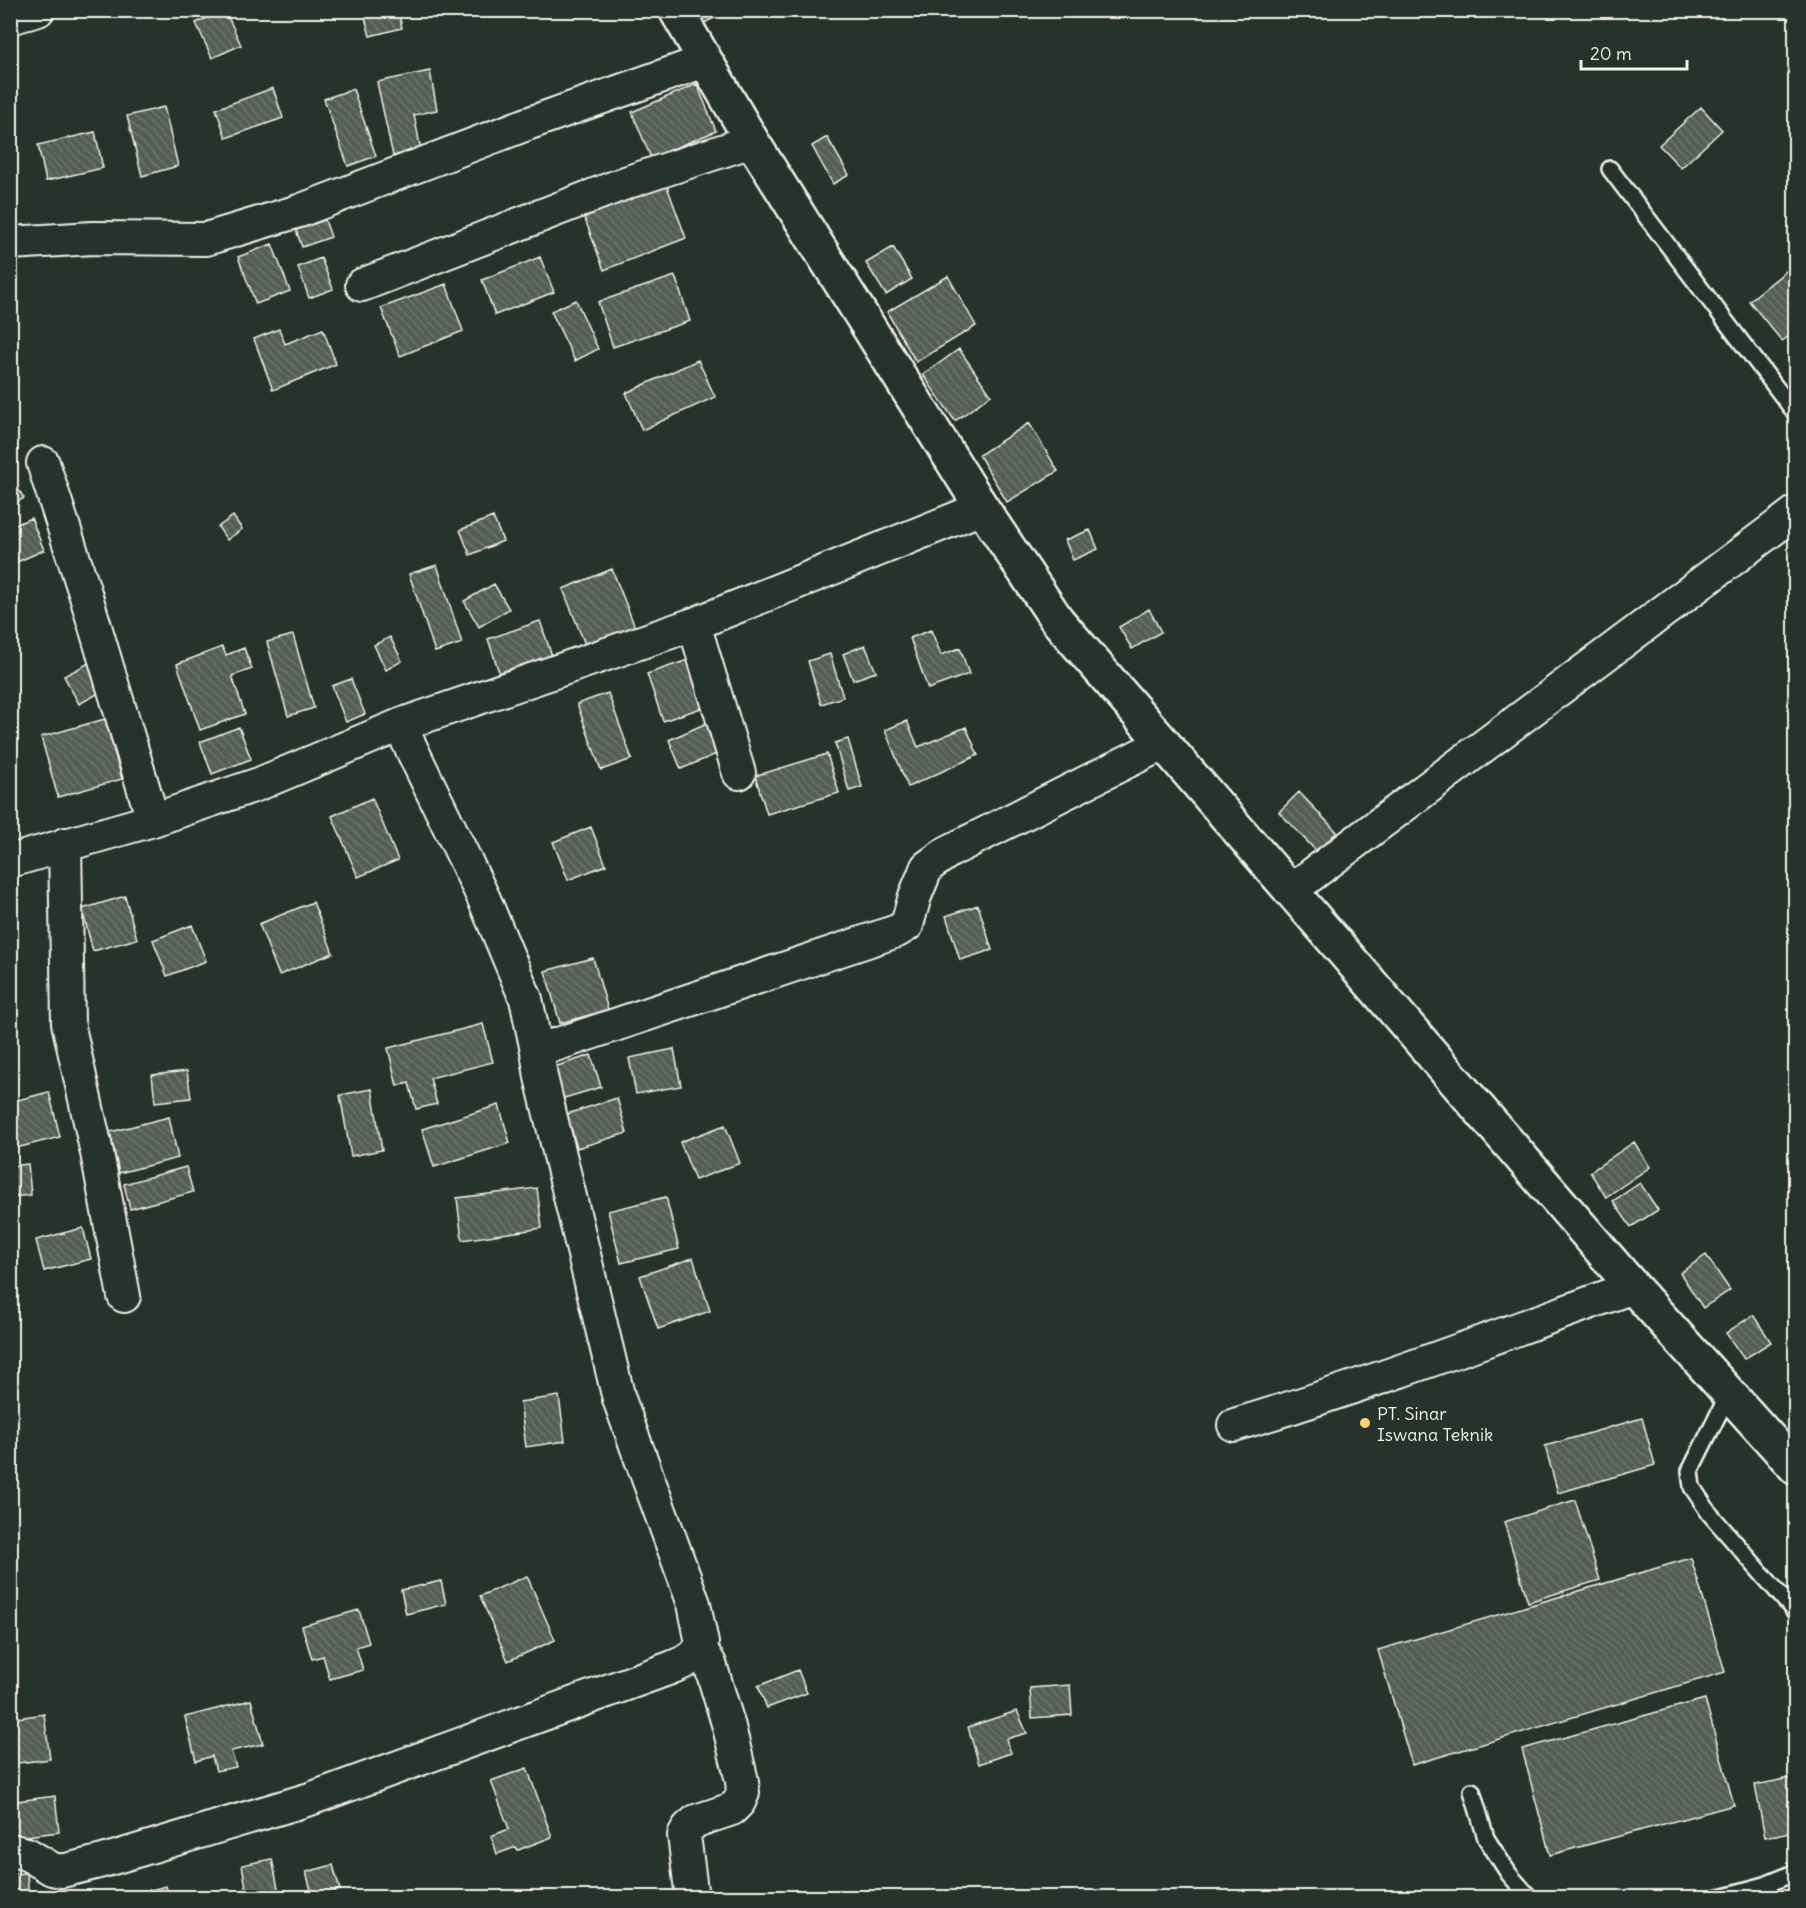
<svg xmlns="http://www.w3.org/2000/svg" width="1806" height="1908" font-family="Delius,sans-serif">
	<style>
		.building { fill: url(#building-back-hatch); stroke: #f4f1e8; stroke-width: 1.5 }
		.lines { fill: none; stroke-linecap: round; stroke-linejoin: round }
		.service-casing { stroke: #f4f1e8; stroke-width: 20 }
		.minor-casing { stroke: #f4f1e8; stroke-width: 36 }
		.tertiary-casing { stroke: #f4f1e8; stroke-width: 38 }
		.service { stroke: #26332d; stroke-width: 15 }
		.minor { stroke: #26332d; stroke-width: 32 }
		.tertiary { stroke: #26332d; stroke-width: 33 }
		.poi-dot { fill: #ffd166; stroke: #26332d; stroke-width: 2 }
		.labels { text-anchor: middle; dominant-baseline: central; stroke-width: 6; stroke-linejoin: round; paint-order: stroke }
		.poi-label { font-size: 18px; fill: #f4f1e8; stroke: #26332d; text-anchor: start }
	</style>
	<defs>
		<pattern id="building-back-hatch" width="6" height="6" patternUnits="userSpaceOnUse" patternTransform="scale(1.5)"><rect width="6" height="6" fill="#525c55"/><path d="M-1 5l2 2M0 0l6 6M5-1l2 2" fill="none" stroke="#6c746d"/></pattern>
	</defs>
	<rect width="100%" height="100%" fill="#26332d"/>
	<filter id="ink" filterUnits="userSpaceOnUse"><feTurbulence type="fractalNoise" baseFrequency=".0167" numOctaves="2"/><feDisplacementMap in="SourceGraphic" scale="12" xChannelSelector="R" yChannelSelector="G"/><feConvolveMatrix kernelMatrix="1 2 1 2 8 2 1 2 1" color-interpolation-filters="sRGB"/></filter>
	<g filter="url(#ink)">
		<path class="building" d="M225,10l16,35 -29,13 -16,-35z
			M363,10h35l4,18 -32,8z
			M693,10h37l-30,15z
			M430,71l7,39 -23,5 7,35 -28,6 -16,-74z
			M697,84l19,47 -65,27 -19,-46z
			M273,88l10,30 -57,20 -10,-29z
			M353,89l23,67 -28,10 -24,-67z
			M164,107l14,59 -36,10 -15,-60z
			M1701,107l21,23 -41,38 -22,-23z
			M95,132l8,36 -57,13 -8,-36z
			M827,137l22,38 -16,9 -21,-38z
			M665,181l21,57 -82,32 -21,-56z
			M325,220l6,17 -29,10 -6,-17z
			M272,244l18,47 -34,13 -18,-47z
			M893,247l19,32 -26,16 -20,-32z
			M540,257l14,35 -59,23 -13,-35z
			M321,258l12,31 -24,9 -11,-31z
			M1796,263v68l-14,10 -33,-40z
			M675,276l15,45 -77,26 -15,-45z
			M948,276l28,50 -60,36 -29,-50z
			M446,284l17,47 -63,25 -19,-48z
			M576,300l22,49 -23,12 -24,-50z
			M279,329l6,15 38,-15 13,35 -63,26 -19,-51z
			M959,349l32,46 -36,26 -32,-46z
			M698,360l17,37 -73,33 -16,-37z
			M1029,423l29,48 -51,31 -28,-47z
			M10,477l14,21 -14,9z
			M233,516l9,13 -15,11 -9,-13z
			M493,517l10,24 -33,14 -10,-25z
			M31,518l13,32 -34,15v-38z
			M1090,530l8,19 -25,11 -8,-20z
			M437,565l25,78 -27,9 -26,-78z
			M612,569l23,58 -49,20 -23,-58z
			M494,584l15,25 -30,18 -15,-26z
			M1149,609l12,23 -29,17 -13,-22z
			M540,621l12,35 -52,19 -12,-36z
			M931,630l10,25 19,-7 9,26 -41,15 -18,-51z
			M293,635l21,73 -26,8 -21,-74z
			M390,637l12,24 -16,9 -12,-25z
			M865,645l11,27 -23,8 -10,-26z
			M222,647l4,8 18,-7 8,21 -20,7 13,38 -45,16 -23,-66z
			M830,654l13,43 -22,7 -13,-43z
			M691,659l16,47 -44,15 -16,-47z
			M89,663l14,28 -24,13 -15,-28z
			M351,679l14,35 -19,8 -14,-36z
			M608,693l24,66 -31,11 -24,-66z
			M105,719l17,60 -64,18 -17,-60z
			M907,721l11,26 48,-20 12,28 -70,32 -23,-57z
			M709,722l12,30 -40,17 -12,-29z
			M239,727l12,32 -39,15 -12,-32z
			M848,739l14,48 -13,4 -14,-48z
			M827,754l12,39 -72,21 -12,-38z
			M1299,792l38,40 -20,20 -38,-40z
			M372,798l26,62 -40,17 -26,-61z
			M591,827l15,38 -38,15 -15,-38z
			M125,896l12,43 -44,12 -11,-42z
			M313,902l20,51 -54,22 -20,-51z
			M978,905l14,45 -32,10 -14,-44z
			M192,925l14,36 -39,15 -14,-36z
			M593,958l15,52 -48,13 -15,-52z
			M483,1024l10,38 -63,16 7,26 -21,5 -7,-26 -12,3 -9,-38z
			M674,1049l7,37 -45,8 -7,-36z
			M591,1055l10,32 -50,15 -9,-31z
			M187,1071l4,27 -36,4 -3,-27z
			M372,1089l10,61 -31,6 -11,-61z
			M49,1092l11,45 -48,12 -2,-47z
			M617,1098l10,35 -50,15 -10,-34z
			M499,1105l11,38 -76,24 -12,-38z
			M169,1117l9,41 -59,15 -9,-41z
			M725,1125l15,38 -45,17 -15,-38z
			M1634,1142l16,25 -44,30 -16,-25z
			M28,1164l3,31 -21,2v-31z
			M186,1167l7,25 -63,17 -6,-25z
			M1640,1183l18,27 -27,17 -18,-26z
			M537,1188l5,40 -80,12 -5,-42z
			M666,1197l13,52 -58,14 -13,-52z
			M83,1228l8,31 -47,12 -8,-31z
			M1706,1255l24,35 -27,18 -23,-35z
			M693,1258l17,53 -52,18 -18,-53z
			M1753,1315l18,27 -27,17 -18,-26z
			M559,1396l6,45 -39,6 -6,-45z
			M1642,1418l13,47 -97,28 -13,-47z
			M1575,1500l25,80 -72,22 -24,-80z
			M1691,1558l34,114 -313,93 -34,-115z
			M527,1576l28,64 -47,21 -28,-65z
			M441,1581l5,23 -40,10 -5,-24z
			M359,1610l10,33 -13,4 7,23 -33,9 -7,-23 -11,3 -10,-33z
			M798,1670l9,23 -40,15 -9,-22z
			M1070,1685l2,30 -40,3 -2,-30z
			M1705,1699l29,106 -184,50 -28,-106z
			M251,1700l12,44 -32,7 5,16 -20,4 -4,-15 -16,5 -11,-44z
			M1017,1711l10,22 -21,6 5,14 -32,11 -11,-37z
			M44,1714l6,45 -40,5v-45z
			M527,1768l25,69 -34,13 -2,-3 -19,7 -6,-18 18,-7 -18,-48z
			M1796,1777v54l-31,6 -10,-52z
			M55,1796l4,36 -49,6v-36z
			M272,1859l8,39h-32l-6,-33z
			M333,1865l7,25 -27,7 -7,-25z
			M27,1873l2,25h-19v-24z
			M166,1886l3,12h-37v-3z"/>
		<g class="lines">
			<g class="service-casing">
				<path id="service" d="M1610,169l186,245
					M1729,1393l-39,78 2,16 18,27 86,99
					M1472,1791l14,47 23,36 21,24
					M1717,1898l48,-13 31,-13"/>
			</g>
			<g class="minor-casing">
				<path id="minor" d="M10,18l28,-8
					M10,243l83,-5 113,1 93,-28 228,-87 178,-63
					M362,285l266,-103 124,-41
					M43,463l42,130 68,227
					M694,624l45,149
					M65,844l3,179 29,130 27,143
					M10,861l143,-41 106,-36 141,-59 294,-101 288,-116
					M1290,891l506,-379
					M537,1051l360,-120 10,-6 8,-29 12,-29 21,-15 216,-109
					M1234,1425c135,-40 266,-90 399,-138
					M10,1850l17,4 25,15 10,2 41,-10 207,-62 355,-129c15,-6 31,-10 37,-27l-8,-39 -75,-205 -78,-322 -4,-26 -11,-52 -42,-100 -84,-174
					M692,1898l-8,-63 4,-7 8,-7 36,-12 7,-7 4,-9 -1,-12 -13,-54 -19,-63 -10,-16"/>
			</g>
			<g class="tertiary-casing">
				<path id="tertiary" d="M676,10l76,131 230,367 75,112 576,667 163,181"/>
			</g>
			<use href="#service" class="service"/>
			<use href="#minor" class="minor"/>
			<use href="#tertiary" class="tertiary"/>
		</g>
	</g>
	<circle class="poi-dot" cx="1365" cy="1423" r="6"/>
	<g class="labels">
		<g class="poi-label">
			<text x="1377" y="1413">PT. Sinar<tspan x="1377" dy="21">Iswana Teknik</tspan></text>
		</g>
	</g>
	<rect width="1806" height="1908" fill="none" stroke="#26332d" stroke-width="36"/>
	<rect x="18" y="18" width="1770" height="1872" fill="none" stroke="#f4f1e8" stroke-width="2" filter="url(#ink)"/>
	<path d="M1581 60v9h106v-9" fill="none" stroke="#f4f1e8" stroke-width="3"/>
	<text x="1590" y="60" font-size="18" fill="#f4f1e8" stroke="#26332d" stroke-width="4.5" paint-order="stroke">20 m</text>
</svg>
